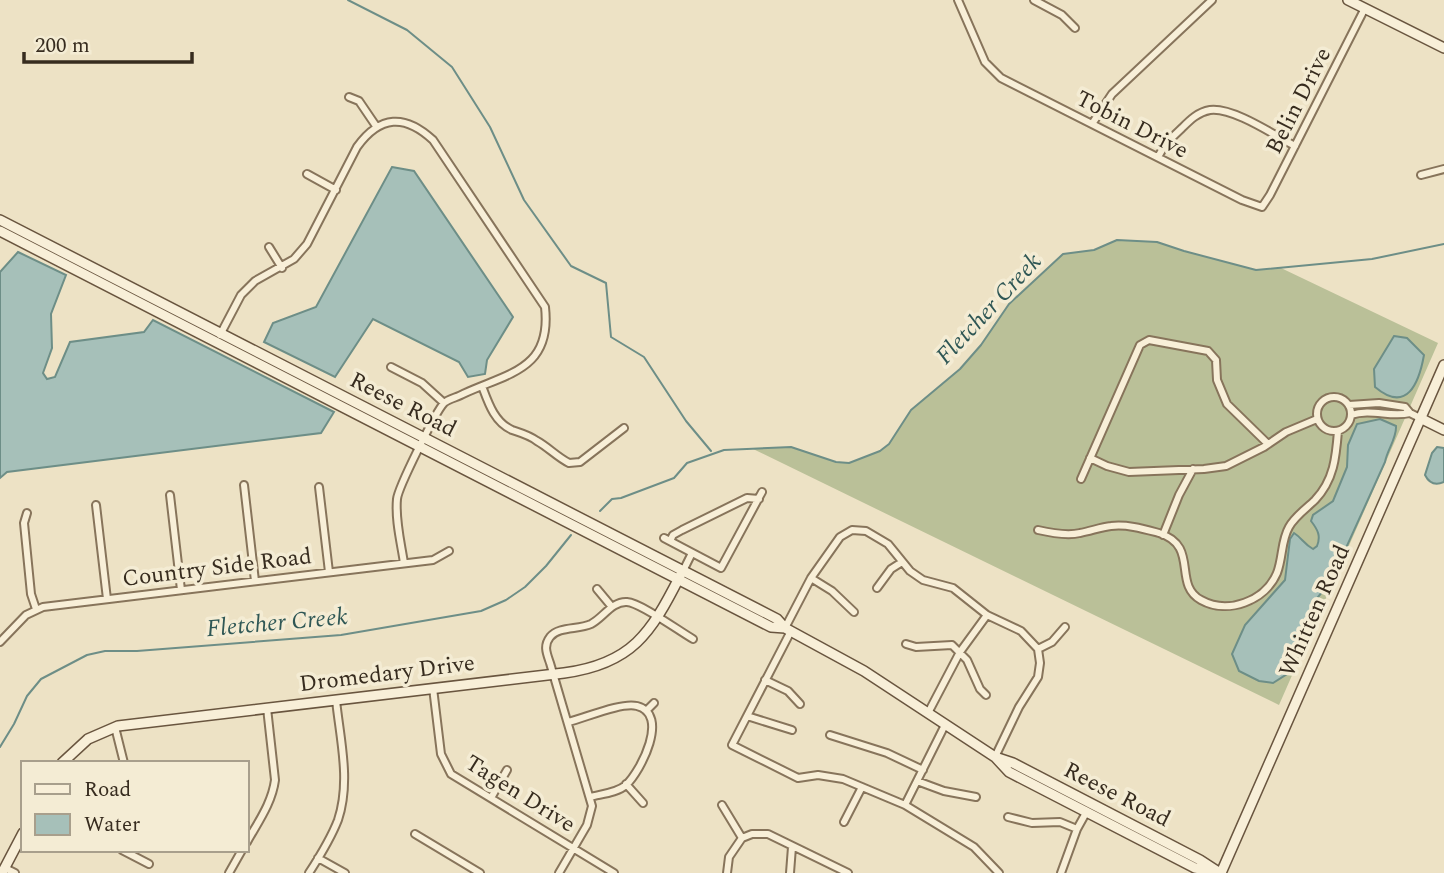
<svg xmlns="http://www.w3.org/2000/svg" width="1444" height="873" font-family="Spectral,serif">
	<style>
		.cemetery { fill: #bac098 }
		.water { fill: #a6c0b9; stroke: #6d8e87; stroke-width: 2 }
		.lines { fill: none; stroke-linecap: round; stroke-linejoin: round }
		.stream { stroke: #6d8e87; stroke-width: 2 }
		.street-casing { stroke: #87745b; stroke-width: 10 }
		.secondary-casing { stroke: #69553f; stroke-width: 12 }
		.street { stroke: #f8efd8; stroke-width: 6 }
		.secondary { stroke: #f8efd8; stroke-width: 9 }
		.labels { text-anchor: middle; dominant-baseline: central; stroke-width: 7; stroke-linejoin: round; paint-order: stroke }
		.street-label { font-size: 23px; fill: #372c1f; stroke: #f4ecd4 }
		.water-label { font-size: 24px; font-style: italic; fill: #2f5755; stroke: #f4ecd4 }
	</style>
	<rect width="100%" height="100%" fill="#ede2c5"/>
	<path class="cemetery" d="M1117,240l40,2 27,9 72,19 25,-2 157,75 -159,362 -528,-257 40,-1 45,15 13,1 31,-12 9,-7 22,-34 49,-41 21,-24 28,-41 54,-50 31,-4z"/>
	<path class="water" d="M392,167l22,4 99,146 -26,43 -2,14 -17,3 -9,-15 -86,-43 -38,58 -71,-35 9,-19 43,-16z
		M18,252l48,23 -15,39 1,34 -9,25 4,6 8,-2 15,-35 74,-10 9,-12 181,92 -13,21 -314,39 -7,6v-206z
		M1394,336l13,2 17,17c-5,28 -17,59 -49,32l-1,-18z
		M1380,419l16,7c1,12 -9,24 -11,36l-54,119 -17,21 -5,23 -10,6 -12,43 -14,9 -14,-2 -20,-10 -7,-17 13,-29 40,-45 5,-41 4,-6c8,5 10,11 19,16l4,-3c4,-10 1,-16 -6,-25l2,-6 20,-14 14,-34 1,-22 9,-21z
		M1437,447l7,1v34c-9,4 -15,1 -19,-7l7,-22z"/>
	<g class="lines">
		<path class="stream" d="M348,0l59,30 45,37 38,60 34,73 47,66 35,17 5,54 33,20 42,64 25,30
			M600,511l12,-12 9,-1 53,-20 13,-15 37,-13 67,-3 45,15 13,1 31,-12 9,-7 22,-34 49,-41 21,-24 28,-41 54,-50 31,-4 23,-10 40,2 27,9 72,19 116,-11 72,-15
			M0,747l14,-23 13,-28 14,-17 46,-24 18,-4h32l204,-16 140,-24 25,-11 19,-13 21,-21 25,-31"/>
		<g class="street-casing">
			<path id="street" d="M958,0l27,62 16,16 241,122 20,7 8,-12 95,-187
				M1034,0l28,15 13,13
				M349,97l10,4 17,25
				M1092,124l20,-30 100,-94
				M1158,157c6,-12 14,-20 24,-29 8,-8 16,-16 28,-18 23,-3 64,25 85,36
				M307,174l29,16
				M1421,175l23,-6
				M269,247l13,21
				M220,335l21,-40 14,-14 39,-22 13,-15 50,-97c23,-32 48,-33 76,-7l112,167c7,63 -37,66 -82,87 -5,3 -15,5 -19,9 -8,8 -46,85 -47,96 -2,21 4,44 7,64
				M391,367l31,16 22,20
				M482,386c6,16 12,36 30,44 9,3 17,5 25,11 11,6 20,16 32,22l11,-1 44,-34
				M1317 414a17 17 0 1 1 34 0a17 17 0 1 1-34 0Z
				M1349,405l30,-2 26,4 5,6 12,6
				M1351,415c20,-7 40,3 59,-2
				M1090,458l17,8 22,6 75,-3 22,-3 38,-19 22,-15 31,-13
				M1081,479l59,-134 9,-5 59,11 8,9 1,20 10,24 41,40
				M244,485l11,96
				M319,487l10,85
				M170,495l11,95
				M96,505l11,94
				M27,513l-3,10 7,71 5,15
				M1038,530c13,3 29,6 42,3 11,-2 21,-6 31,-7 16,-2 33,3 48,7 41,13 13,51 42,67 27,15 64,1 76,-27 6,-16 4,-32 12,-46 6,-11 18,-19 26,-27 19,-20 21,-43 23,-69
				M1163,535l16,-40 14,-26
				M664,538l57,30 41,-76
				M670,541l3,-6 9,-5 65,-32 12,1
				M683,571l9,-18
				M811,578l21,13 22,21
				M877,588l14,-19 11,-7
				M597,589l15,18
				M785,628l26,-50 29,-41 12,-7 14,1 22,13 22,27 13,9 30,8 34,27 34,16 17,18
				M791,631l-59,114 66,33 20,-3 25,4 62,26 69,42 25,26
				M0,642l26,-27 17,-8 390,-47 16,-9
				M906,644l10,3 36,-2 15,15 13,29 6,6
				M1038,649l14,-7 13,-15
				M765,680l23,11 12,13
				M433,688l8,66 10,20 163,99
				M646,711l8,-8
				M928,713l32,-61 27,-37
				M747,716l45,14
				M568,722c17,-4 53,-20 69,-16 33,8 4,65 -11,79 -9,8 -25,9 -36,12
				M115,727l9,36
				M830,735l57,18 36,17
				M995,757l24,-50 19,-30 2,-14 -2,-14
				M917,781l27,10 32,6
				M626,784l17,19
				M491,798l16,-28
				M722,805l20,33
				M905,805l40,-80
				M1008,817l24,6 28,-1 17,7
				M844,822l18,-35
				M415,834l65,39
				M742,838l10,-4h16l80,39
				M247,842c11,-20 25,-39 28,-62l-8,-72
				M122,850l27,14
				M318,858l27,15
				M5,868l10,5
				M229,873l13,-23
				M309,873c11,-17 22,-35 29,-53 13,-39 2,-81 -2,-120
				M559,873l28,-48 5,-19 -42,-143c-3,-9 -7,-17 0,-26 9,-11 28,-7 41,-13 12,-6 21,-23 36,-22 14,1 52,29 66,37
				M727,873l2,-16 13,-19
				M790,873l2,-26
				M1061,873l16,-44 10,-18"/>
		</g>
		<g class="secondary-casing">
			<path id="secondary" d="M1348,0l96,48
				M0,220l777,399 8,9 79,43 131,86 18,6 187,97 20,13
				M0,231l771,396 14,1
				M1422,419l22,11
				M996,758l13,14 186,96 19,4
				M62,763l26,-24 30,-13 446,-53c68,-9 87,-40 116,-97
				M2,873l21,-40
				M1221,873l223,-508"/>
		</g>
		<use href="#street" class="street"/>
		<use href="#secondary" class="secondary"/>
	</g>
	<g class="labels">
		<g class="street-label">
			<text transform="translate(1299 101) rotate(-63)">Belin Drive</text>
			<text transform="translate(1132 125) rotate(27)">Tobin Drive</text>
			<text transform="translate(403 405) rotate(27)">Reese Road</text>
			<text transform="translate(217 568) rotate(-7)">Country Side Road</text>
			<text transform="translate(1315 611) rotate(-66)">Whitten Road</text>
			<text transform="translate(387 674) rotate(-7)">Dromedary Drive</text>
			<text transform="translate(520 794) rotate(32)">Tagen Drive</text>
			<text transform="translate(1117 795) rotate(27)">Reese Road</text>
		</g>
		<g class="water-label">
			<text transform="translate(989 309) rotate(-47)">Fletcher Creek</text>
			<text transform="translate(277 623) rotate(-5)">Fletcher Creek</text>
		</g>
	</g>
	<rect x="21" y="761" width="228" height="91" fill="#f4ecd4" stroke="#a89f8c" stroke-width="2"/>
	<rect x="35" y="784" width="35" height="10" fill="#f8efd8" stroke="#a89f8c" stroke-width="2"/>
	<text x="84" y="796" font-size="21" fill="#372c1f">Road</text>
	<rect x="35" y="814" width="35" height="21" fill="#a6c0b9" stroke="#a89f8c" stroke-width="2"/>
	<text x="84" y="831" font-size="21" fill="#372c1f">Water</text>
	<path d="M24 52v10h168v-10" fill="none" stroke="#372c1f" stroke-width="3.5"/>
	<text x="35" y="52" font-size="21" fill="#372c1f" stroke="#f4ecd4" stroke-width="5" paint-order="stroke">200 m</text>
</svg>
